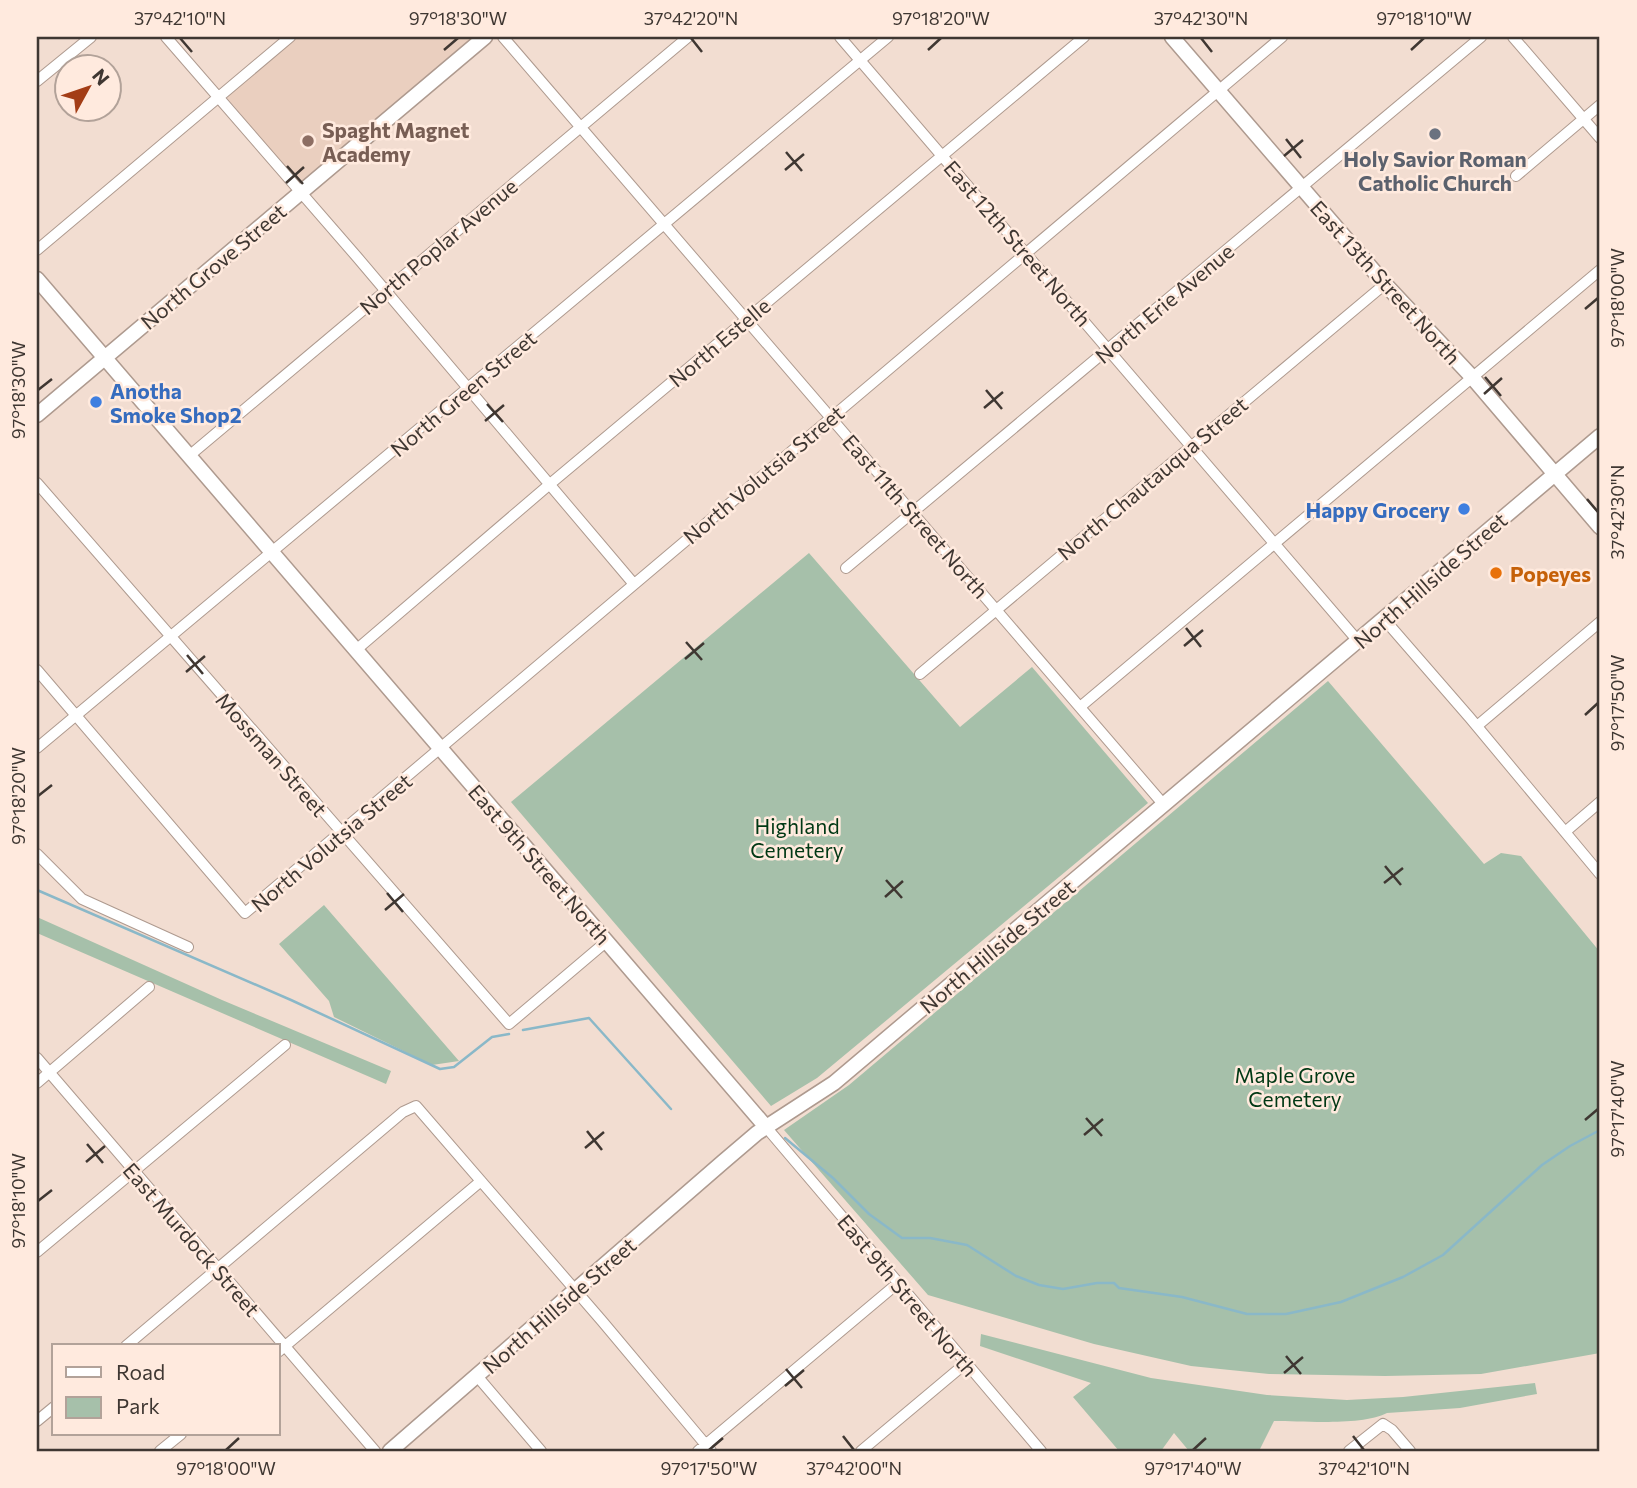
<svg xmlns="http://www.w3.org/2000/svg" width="1637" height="1488" font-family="Commissioner,sans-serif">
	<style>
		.built { fill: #eacfbf }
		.green { fill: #a6c0aa }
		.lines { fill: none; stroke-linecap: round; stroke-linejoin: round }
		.stream { stroke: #8ab8c8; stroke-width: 2.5 }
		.street-casing { stroke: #ae9a8f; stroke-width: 12 }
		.secondary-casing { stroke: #ae9a8f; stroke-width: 17 }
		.street { stroke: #fff; stroke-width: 10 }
		.secondary { stroke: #fff; stroke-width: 14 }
		.ticks { fill: none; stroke: #3f3732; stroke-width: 2.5 }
		.worship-dot { fill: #6b7280; stroke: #ffeade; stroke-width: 2.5 }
		.education-dot { fill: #8d6e63; stroke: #ffeade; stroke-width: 2.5 }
		.shop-dot { fill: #3f7fe0; stroke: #ffeade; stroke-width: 2.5 }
		.food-dot { fill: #e8710a; stroke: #ffeade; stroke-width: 2.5 }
		.labels { text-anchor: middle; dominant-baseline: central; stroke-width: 5; stroke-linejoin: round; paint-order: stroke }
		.education-label { font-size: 21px; font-weight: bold; fill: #785e54; stroke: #ffeade; text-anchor: start }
		.worship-label { font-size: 21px; font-weight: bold; fill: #5b616d; stroke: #ffeade }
		.street-label { font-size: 21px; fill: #3f3732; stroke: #ffeade }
		.shop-label { font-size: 21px; font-weight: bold; fill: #366cbe; stroke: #ffeade; text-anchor: start }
		.food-label { font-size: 21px; font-weight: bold; fill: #c56008; stroke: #ffeade; text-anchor: start }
		.park-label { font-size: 21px; fill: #003814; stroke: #ffeade }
		.neatline { fill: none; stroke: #3f3732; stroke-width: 2.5 }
		.ticks-label { font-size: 18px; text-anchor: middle; fill: #3f3732 }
	</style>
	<rect width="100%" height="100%" fill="#f2ddd1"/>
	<path class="built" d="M295,37h182l-176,145 -4,-1 -70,-83 3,-6z"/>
	<path class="green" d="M809,553l151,174 72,-60 116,136 -331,275 -46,28 -260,-304z
		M1328,681l156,183 17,-11 20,3 79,96v401l-119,21 -96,2 -116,-2 -78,-8 -97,-22 -166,-49 -144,-165 65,-45z
		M324,905l135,156 -27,4 -98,-48 -5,-16 -50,-57z
		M37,917l185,83 169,71 -5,13 -349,-151z
		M981,1334l170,44 116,17 80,5 56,-3 132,-14 2,11 -77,14 -73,5c-25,13 -83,8 -113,8l-15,30h-70l-15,-18 -13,18h-42l-46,-54 18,-14 -111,-37z"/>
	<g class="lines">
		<path class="stream" d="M37,890l254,110 149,69 14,-2 38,-30 17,-3
			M523,1030l66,-12 82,91
			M785,1138l48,40 36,36 33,24h28l37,7 49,31 23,9 24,4 34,-6h17l5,5 63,9 65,17h39l55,-12 62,-25 40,-22 99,-90 28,-19 30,-16"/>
		<g class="street-casing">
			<path id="street" d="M166,37l191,220 276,326
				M503,37l661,768
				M840,37l518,604
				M1513,37l87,101
				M37,81l54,-44
				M1516,176l84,-71
				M37,250l253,-213
				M189,456l499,-419
				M37,483l472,541 98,-83
				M846,568l635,-531
				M1384,619l86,99 130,156
				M356,650l194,-166 534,-447
				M37,670l208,243 1037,-876
				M920,674l465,-390
				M1080,707l520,-437
				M1477,726l123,-104
				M37,748l851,-711
				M1565,832l35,-30
				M37,854l45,45 106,48
				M37,1058l338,393
				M37,1083l112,-96
				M766,1127l275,324
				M37,1252l248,-207
				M126,1346l277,-234 13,-6 186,215 109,130
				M278,1352l203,-171
				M477,1376l64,75
				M37,1421l17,-14
				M160,1451l21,-17
				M698,1451l200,-168
				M861,1451l105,-88
				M1349,1451l34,-27 9,6 18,21"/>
		</g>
		<g class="secondary-casing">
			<path id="secondary" d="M1172,37l213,247 87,93 128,150
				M37,279l729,848
				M37,415l448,-378
				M390,1451l333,-289 34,-29 77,-50 766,-647"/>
		</g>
		<use href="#street" class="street"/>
		<use href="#secondary" class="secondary"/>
	</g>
	<path class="ticks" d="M180,38l12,14M691,38l11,14M1201,38l11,14M444,50l14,-12M928,50l13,-12M1411,50l13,-12M1286,139l15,19M786,152l16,19M1284,156l19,-16M287,166l16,18M785,170l19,-16M286,183l18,-16M1585,309l13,-11M1485,377l16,19M38,390l14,-11M986,390l16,19M1484,394l18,-16M487,404l16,18M984,408l19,-16M485,421l19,-16M1587,499l11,13M1186,628l15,19M686,642l16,18M1184,646l19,-16M187,655l16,19M685,659l19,-16M186,672l19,-16M1585,715l13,-12M38,796l14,-11M1385,866l16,19M886,880l16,18M1384,883l19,-15M387,893l16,19M885,897l18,-16M385,910l19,-16M1086,1118l16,18M1585,1120l13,-11M587,1131l15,19M1084,1135l19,-16M87,1144l16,19M585,1148l19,-16M86,1162l19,-16M38,1201l14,-11M1286,1356l15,18M786,1369l16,19M1284,1373l19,-16M785,1386l19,-16M843,1436l11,14M1353,1436l11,14M226,1450l13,-12M709,1450l14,-12M1193,1450l13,-12"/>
	<circle class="worship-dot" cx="1435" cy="134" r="7"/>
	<circle class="education-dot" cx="308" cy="141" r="7"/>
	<g class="shop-dot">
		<circle cx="96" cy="402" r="7"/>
		<circle cx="1464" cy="509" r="7"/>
	</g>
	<circle class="food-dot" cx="1496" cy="573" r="7"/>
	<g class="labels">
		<g class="education-label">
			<text x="322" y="129">Spaght Magnet<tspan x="322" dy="24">Academy</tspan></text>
		</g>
		<g class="worship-label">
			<text x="1435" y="158">Holy Savior Roman<tspan x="1435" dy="24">Catholic Church</tspan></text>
		</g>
		<g class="street-label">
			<text transform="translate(1018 243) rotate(49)">East 12th Street North</text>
			<text transform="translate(438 246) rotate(-40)">North Poplar Avenue</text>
			<text transform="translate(213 266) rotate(-40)">North Grove Street</text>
			<text transform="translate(1386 282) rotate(48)">East 13th Street North</text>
			<text transform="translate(1164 303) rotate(-40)">North Erie Avenue</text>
			<text transform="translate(719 342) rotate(-40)">North Estelle</text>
			<text transform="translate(463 393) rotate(-40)">North Green Street</text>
			<text transform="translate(763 474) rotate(-40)">North Volutsia Street</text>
			<text transform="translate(1152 478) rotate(-40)">North Chautauqua Street</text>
			<text transform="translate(916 516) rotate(49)">East 11th Street North</text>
			<text transform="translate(1430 580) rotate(-41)">North Hillside Street</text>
			<text transform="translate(272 754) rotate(49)">Mossman Street</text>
			<text transform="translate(331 842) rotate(-40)">North Volutsia Street</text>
			<text transform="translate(540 864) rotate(49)">East 9th Street North</text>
			<text transform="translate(997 946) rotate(-40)">North Hillside Street</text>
			<text transform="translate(192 1239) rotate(49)">East Murdock Street</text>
			<text transform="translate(908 1295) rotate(50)">East 9th Street North</text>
			<text transform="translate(559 1305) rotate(-41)">North Hillside Street</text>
		</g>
		<g class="shop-label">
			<text x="110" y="390">Anotha<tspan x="110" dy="24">Smoke Shop2</tspan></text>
			<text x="1450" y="509" text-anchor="end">Happy Grocery</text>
		</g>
		<g class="food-label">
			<text x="1510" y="573">Popeyes</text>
		</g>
		<g class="park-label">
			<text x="797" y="825">Highland<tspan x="797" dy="24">Cemetery</tspan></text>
			<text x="1295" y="1074">Maple Grove<tspan x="1295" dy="24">Cemetery</tspan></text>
		</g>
	</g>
	<rect width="1637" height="1488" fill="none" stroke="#ffeade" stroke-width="77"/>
	<rect x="52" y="1344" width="228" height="91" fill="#ffeade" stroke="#b2a299" stroke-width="2"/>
	<rect x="66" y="1367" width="35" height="10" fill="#ffffff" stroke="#b2a299" stroke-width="2"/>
	<text x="116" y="1380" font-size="21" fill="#3f3732">Road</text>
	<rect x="66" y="1397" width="35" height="21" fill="#a6c0aa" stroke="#b2a299" stroke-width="2"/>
	<text x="116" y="1414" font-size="21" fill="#3f3732">Park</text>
	<g transform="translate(88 88) rotate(50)"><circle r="33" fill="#ffeade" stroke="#b2a299" stroke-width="2"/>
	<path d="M0-5L12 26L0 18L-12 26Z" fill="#a33d16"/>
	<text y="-10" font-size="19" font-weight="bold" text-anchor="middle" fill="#3f3732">N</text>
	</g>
	<rect x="38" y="38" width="1560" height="1412" class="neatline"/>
	<g class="ticks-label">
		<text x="180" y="25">37°42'10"N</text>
		<text x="458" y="25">97°18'30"W</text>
		<text x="691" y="25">37°42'20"N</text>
		<text x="941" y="25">97°18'20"W</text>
		<text x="1201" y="25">37°42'30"N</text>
		<text x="1424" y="25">97°18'10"W</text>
		<text transform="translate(1618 298) rotate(-90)" y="6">97°18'00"W</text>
		<text transform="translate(19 390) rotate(-90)" y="6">97°18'30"W</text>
		<text transform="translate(1618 512) rotate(-90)" y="6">37°42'30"N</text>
		<text transform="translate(1618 703) rotate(-90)" y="6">97°17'50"W</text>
		<text transform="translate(19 796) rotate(-90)" y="6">97°18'20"W</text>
		<text transform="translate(1618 1109) rotate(-90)" y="6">97°17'40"W</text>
		<text transform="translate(19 1201) rotate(-90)" y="6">97°18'10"W</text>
		<text x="226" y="1475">97°18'00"W</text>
		<text x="709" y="1475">97°17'50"W</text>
		<text x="854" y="1475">37°42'00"N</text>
		<text x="1193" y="1475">97°17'40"W</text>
		<text x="1364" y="1475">37°42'10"N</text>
	</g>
</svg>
